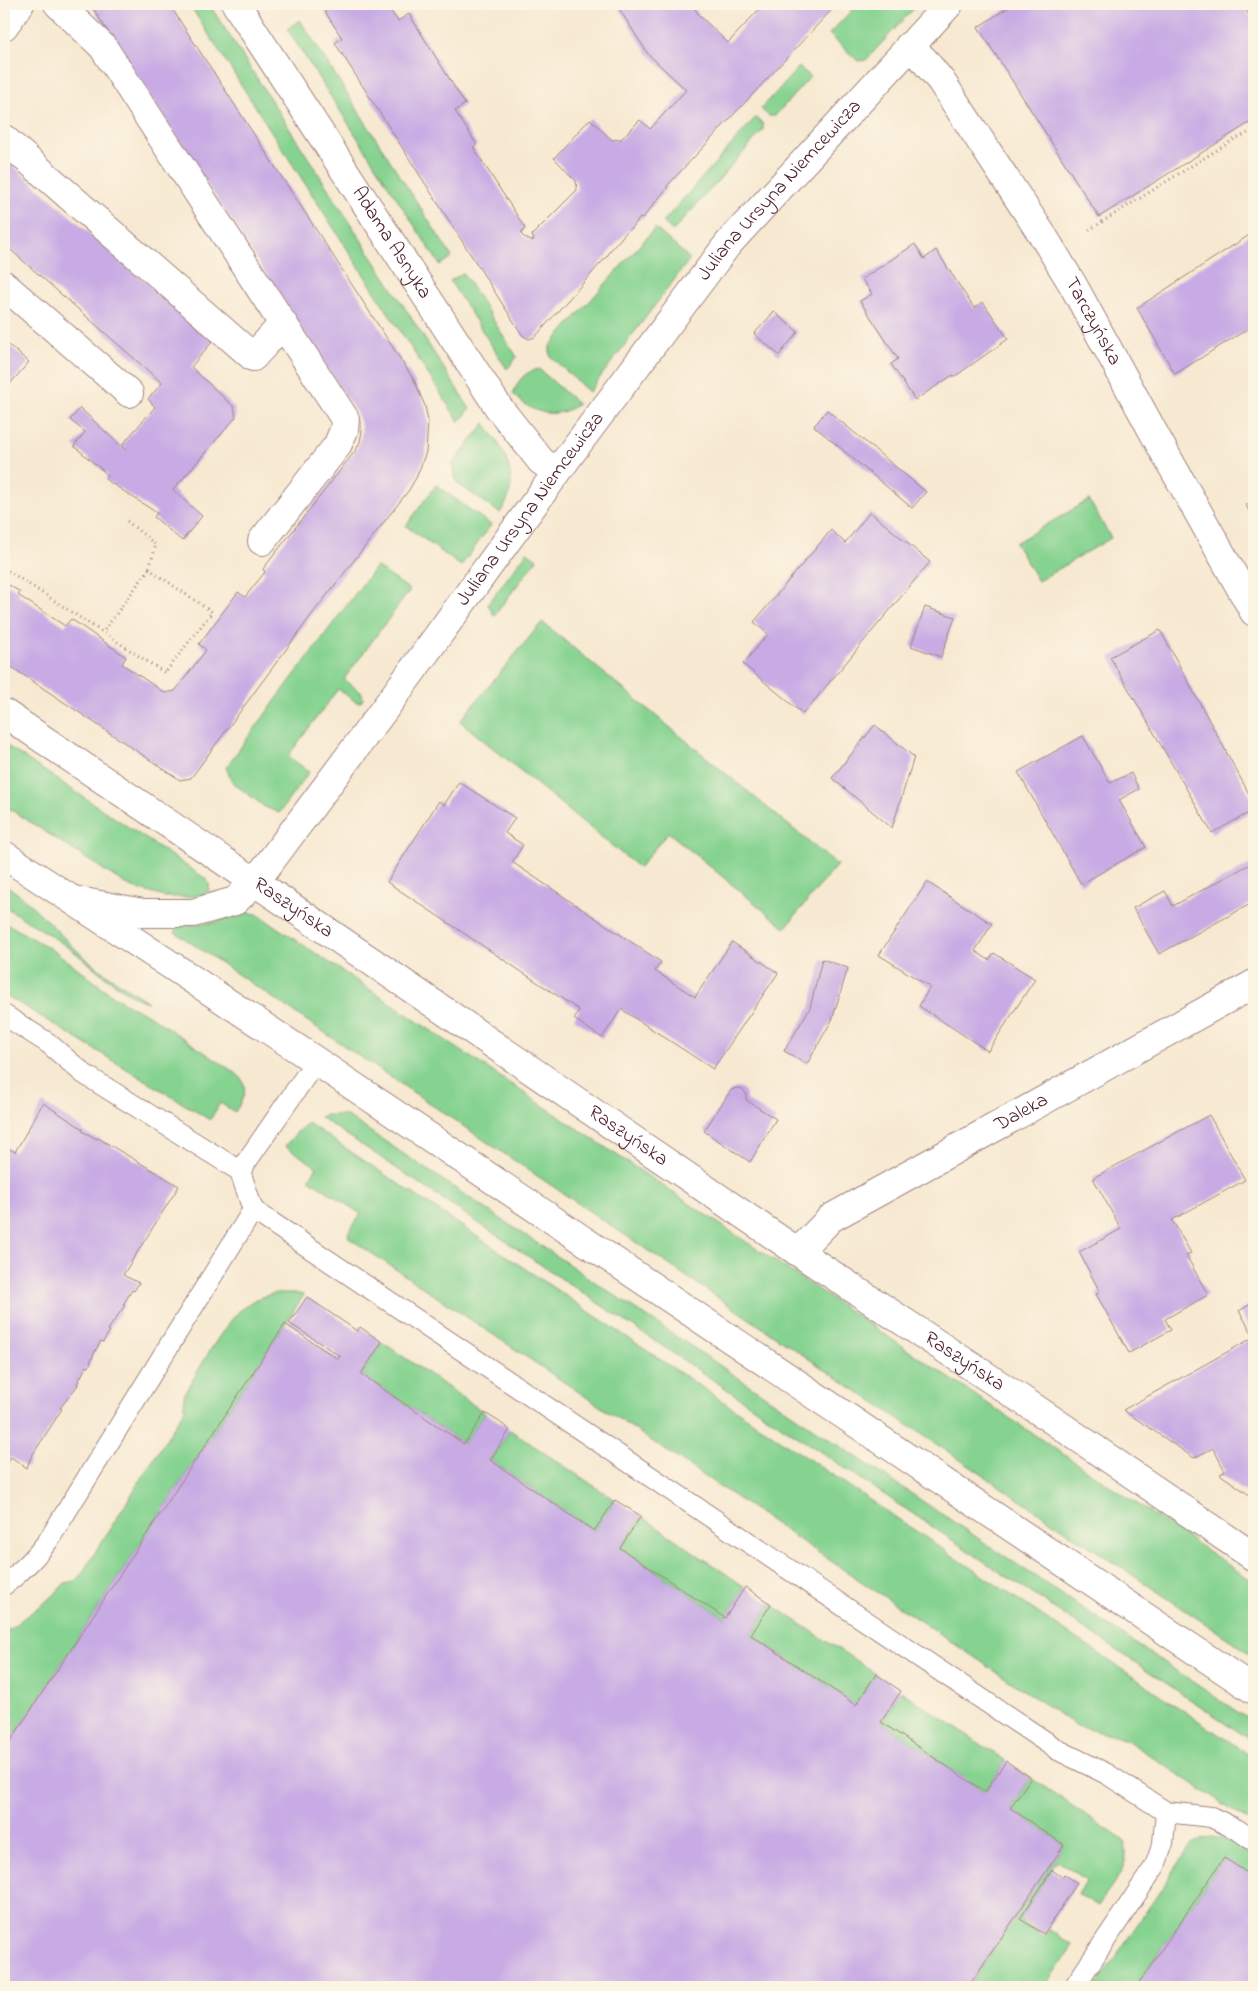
<svg xmlns="http://www.w3.org/2000/svg" width="1258" height="1991" font-family="'Indie Flower',sans-serif">
	<style>
		.green { fill: #86d391; stroke: #68795e }
		.building { fill: #c8abe4 }
		.lines { fill: none; stroke-linecap: round; stroke-linejoin: round }
		.service-casing { stroke: #a0847e; stroke-width: 22 }
		.minor-casing { stroke: #a0847e; stroke-width: 30 }
		.secondary-casing { stroke: #a0847e; stroke-width: 30 }
		.path { stroke: #a0847e; stroke-width: 3; stroke-dasharray: 1 4; stroke-linecap: butt }
		.service { stroke: #fff; stroke-width: 20 }
		.minor { stroke: #fff; stroke-width: 28 }
		.secondary { stroke: #fff; stroke-width: 28 }
		.labels { text-anchor: middle; dominant-baseline: central; stroke-width: 5; stroke-linejoin: round; paint-order: stroke }
		.street-label { font-size: 20px; fill: #4a1f2b; stroke: #fcf5e5 }
	</style>
	<rect width="100%" height="100%" fill="#fcf5e5"/>
	<filter id="ink" filterUnits="userSpaceOnUse"><feTurbulence type="fractalNoise" baseFrequency=".02" numOctaves="2"/><feDisplacementMap in="SourceGraphic" scale="10" xChannelSelector="R" yChannelSelector="G"/><feConvolveMatrix kernelMatrix="1 2 1 2 8 2 1 2 1" color-interpolation-filters="sRGB"/></filter>
	<filter id="wash" filterUnits="userSpaceOnUse"><feTurbulence type="fractalNoise" baseFrequency=".0096" numOctaves="4" result="noise"/><feDisplacementMap in="SourceGraphic" scale="20" xChannelSelector="R" yChannelSelector="G"/><feGaussianBlur stdDeviation="1.12" result="paint"/><feColorMatrix in="noise" values="0 0 0 0 0 0 0 0 0 0 0 0 0 0 0 0 0 1.4 0 .05"/><feComposite in="paint" operator="in"/></filter>
	<g filter="url(#wash)">
		<rect width="100%" height="100%" fill="#f7e9d1"/>
		<path class="green" d="M189,4h20l261,405 -11,13z
			M858,4h60l-52,56 -8,1 -29,-27z
			M300,20l152,237 -12,8 -153,-236z
			M799,67l11,10 -35,39h-6l-8,-7z
			M756,117l7,7v6l-90,101 -10,-9z
			M655,228l35,31 -101,133 -39,-36v-10z
			M463,273l54,84 -10,12 -57,-88z
			M539,369l39,35c-23,17 -47,9 -65,-10 5,-14 11,-22 26,-25z
			M485,423c19,28 39,57 15,90l-43,-30 -5,-18z
			M436,485l55,40 -30,41 -55,-40z
			M1089,500l22,38 -73,43 -23,-38z
			M527,552l10,7 -43,57 -6,-12z
			M376,566l34,24 -66,89 18,14 1,6 -2,3h-5l-18,-13 -50,67 21,16 -30,41 -14,-6 -33,-25 -6,-15z
			M542,622l295,243 -52,63 -117,-96 -29,36 -179,-147z
			M4,744l202,135 3,4v7l-4,4 -17,3h-23l-35,-10 -126,-82z
			M4,884c29,18 50,46 76,69 20,19 45,33 68,49 -22,-5 -59,-40 -79,-54 -21,-15 -44,-28 -65,-42z
			M245,912l12,2 997,668v74l-436,-291 -643,-433 4,-6 37,-4z
			M4,922c20,12 41,22 60,36 27,19 51,44 83,56l90,60c14,13 6,25 -2,38l-15,-9 -10,17 -206,-126z
			M326,1115h18l6,3 904,605v19l-934,-625z
			M308,1123l946,635v66l-129,-85 -48,-13 -728,-488 -1,-5 13,-19 -52,-35 8,-12 -32,-21 13,-15z
			M276,1293h18l10,2 -300,456v-118l49,-37 12,-13 13,-3 107,-171 -1,-14c15,-25 39,-71 60,-88 9,-8 21,-11 32,-14z
			M382,1342l103,71 -21,31 -103,-70z
			M510,1430l105,70 -21,31 -104,-71z
			M641,1516l104,71 -20,31 -105,-70z
			M771,1604l105,70 -20,31 -105,-70z
			M901,1691l105,70 -21,31 -104,-70z
			M1031,1778l92,62c12,22 -13,48 -25,66l-20,-12 9,-14 -30,-19 -38,59 25,16 5,-6 24,15 -29,42h-76l96,-142 -54,-37z
			M1213,1837l16,4 25,17v19l-30,-19 -88,129h-41l97,-143 11,-6z"/>
		<g id="blocks">
			<path class="building" d="M90,4h79l245,376 11,26 3,15 -2,31 -9,24 -8,14 -96,123 -122,165 -11,2 -176,-118v-80l16,10 -2,3 47,31 6,-7 55,38 -4,7 43,29 10,-2 31,-41 -7,-6 39,-52 7,5 20,-25 -2,-3 93,-119 4,-8 2,-11 -2,-11 -4,-8z
				M320,4h65l13,17 11,-7 56,90 -10,7 22,34 -4,2 52,81 -4,6 3,3 7,4 3,-1 -2,-5 45,-45 -1,-9 -22,-23 36,-39 22,21 9,-1 19,-19 10,9 36,-39 -38,-36 -32,-50h76l7,11 29,28 36,-39h73l-170,182v2l-21,26 -4,5 -2,-1 -10,12h-2l-19,22 -1,3 -73,82 -6,2 -6,-3 -188,-293 7,-5z
				M1014,4h228l12,19v97l-155,97 -121,-190z
				M4,158l208,182 -1,3 -20,24 43,40 2,10 -63,73 29,26 -20,25 -28,-24 3,-4 -52,-34 3,-4 -34,-29 11,-14 -15,-12 10,-12 45,42 1,-1 -4,-4 33,-38 -7,-8 14,-16 -158,-139z
				M1254,232v93l-79,49 -38,-66z
				M915,244l9,15 12,-9 38,58 9,-6 25,37 -54,38 -1,-2 -38,25 -24,-36 7,-5 -38,-58 12,-7 -10,-15z
				M774,312l24,20 -19,23 -25,-21z
				M4,341l25,21 -20,23 -5,-5z
				M827,410l99,82 -14,16 -98,-82z
				M1254,500v21l-8,-16z
				M870,512l60,50 -127,152 -60,-50 25,-30 -14,-12 77,-92 14,13z
				M925,607l30,10 -14,40 -30,-11z
				M1160,630l94,173v7l-42,23 -102,-176z
				M875,725l39,32 -22,71 -60,-50z
				M1083,736l27,47 21,-10 8,16 -20,11 27,47 -65,37 -63,-112z
				M459,782l56,36 -10,15 18,12 -11,17 149,100 -6,9 40,26 37,-55 46,31 -65,96 -92,-60 -19,29 -28,-19 5,-9 -192,-128 52,-81 5,4z
				M1254,862v40l-95,52 -26,-46 32,-17 8,15z
				M927,882l65,42 -17,27 14,9 5,-7 41,26 -47,72 -69,-45 11,-19 -51,-32z
				M822,959l26,9 -16,52 -25,44 -23,-13 26,-43z
				M737,1088l6,1 3,5v6l30,19 -26,43 -46,-31 27,-41z
				M43,1103l40,26 -1,2 15,8 1,-1 81,48 -56,89 16,8 -5,8 -2,-1 -9,15h2l-17,25 2,1 -7,11 -2,-1 -8,14 -4,12h-3l-9,17 1,1 -18,23 2,1 -32,50 -3,9 -16,-11 -7,13v-324l11,6z
				M1209,1115l36,65 -73,40 19,33 -5,2 22,40 -43,24 6,11 -42,23 -33,-59 4,-2 -21,-40 42,-23 -28,-51z
				M307,1297l50,34 3,-4 22,15 -21,32 103,70 21,-31 13,8 12,9 -20,30 104,71 21,-31 26,16 -21,32 105,70 20,-31 26,17 -20,31 105,70 20,-31 25,17 -20,31 104,70 21,-31 25,17 -21,30 54,37 -96,142h-964v-236l281,-427 53,35 2,-3 -51,-33z
				M1254,1302v34l-15,-25z
				M1254,1337v161l-33,-23 -1,-1 5,-3 -12,-23 -19,10 -71,-48z
				M1224,1858l30,19v110h-118z
				M1052,1870l10,7 2,-3 13,9 -33,51 -24,-15z"/>
		</g>
	</g>
	<g filter="url(#ink)">
		<use href="#blocks" fill-opacity="0" stroke="#a0847e" stroke-width="1"/>
		<g class="lines">
			<g class="service-casing">
				<path id="service" d="M4,1015l44,28 36,31 156,97 13,39 805,540 49,24 59,38 -3,31 -8,23 -81,121
					M240,1171l76,-110
					M4,1585c17,-13 31,-27 44,-44l205,-331
					M1166,1812l45,5 27,13 16,11"/>
			</g>
			<g class="minor-casing">
				<g id="minor">
					<path d="M58,4l45,43 242,372 -1,11 -7,16 -75,95"/>
					<path id="s1" d="M236,4l263,404 42,53 16,11"/>
					<path d="M4,26l16,-22"/>
					<path id="s2" d="M909,46l15,14 17,21 104,158 28,46 89,163 92,164"/>
					<path d="M4,139l249,218 30,-33"/>
					<path d="M4,285l125,108"/>
					<path id="s3" d="M73,900l70,13h50l42,-12 20,-19 128,-171 191,-262 154,-205 221,-240"/>
					<path id="s4" d="M798,1252l33,-34 423,-234"/>
				</g>
			</g>
			<g class="secondary-casing">
				<g id="secondary">
					<path id="s5" d="M4,713l251,169 543,370 241,159 215,146"/>
					<path d="M4,855l312,206 938,629"/>
				</g>
			</g>
			<path class="path" d="M1089,230l144,-90 21,-10
				M127,521l29,24 -7,24
				M4,568l161,105 47,-61 -63,-43 -46,63"/>
			<use href="#service" class="service"/>
			<use href="#minor" class="minor"/>
			<use href="#secondary" class="secondary"/>
		</g>
	</g>
	<g class="labels">
		<g class="street-label">
			<text stroke="none"><textPath href="#s3" startOffset="1061">Juliana Ursyna Niemcewicza</textPath></text>
			<text stroke="none"><textPath href="#s1" startOffset="285">Adama Asnyka</textPath></text>
			<text stroke="none"><textPath href="#s2" startOffset="332">Tarczyńska</textPath></text>
			<text stroke="none"><textPath href="#s3" startOffset="656">Juliana Ursyna Niemcewicza</textPath></text>
			<text stroke="none"><textPath href="#s5" startOffset="349">Raszyńska</textPath></text>
			<text stroke="none"><textPath href="#s4" startOffset="265">Daleka</textPath></text>
			<text stroke="none"><textPath href="#s5" startOffset="754">Raszyńska</textPath></text>
			<text stroke="none"><textPath href="#s5" startOffset="1159">Raszyńska</textPath></text>
		</g>
	</g>
	<rect width="1258" height="1991" fill="none" stroke="#fcf5e5" stroke-width="20"/>
</svg>
